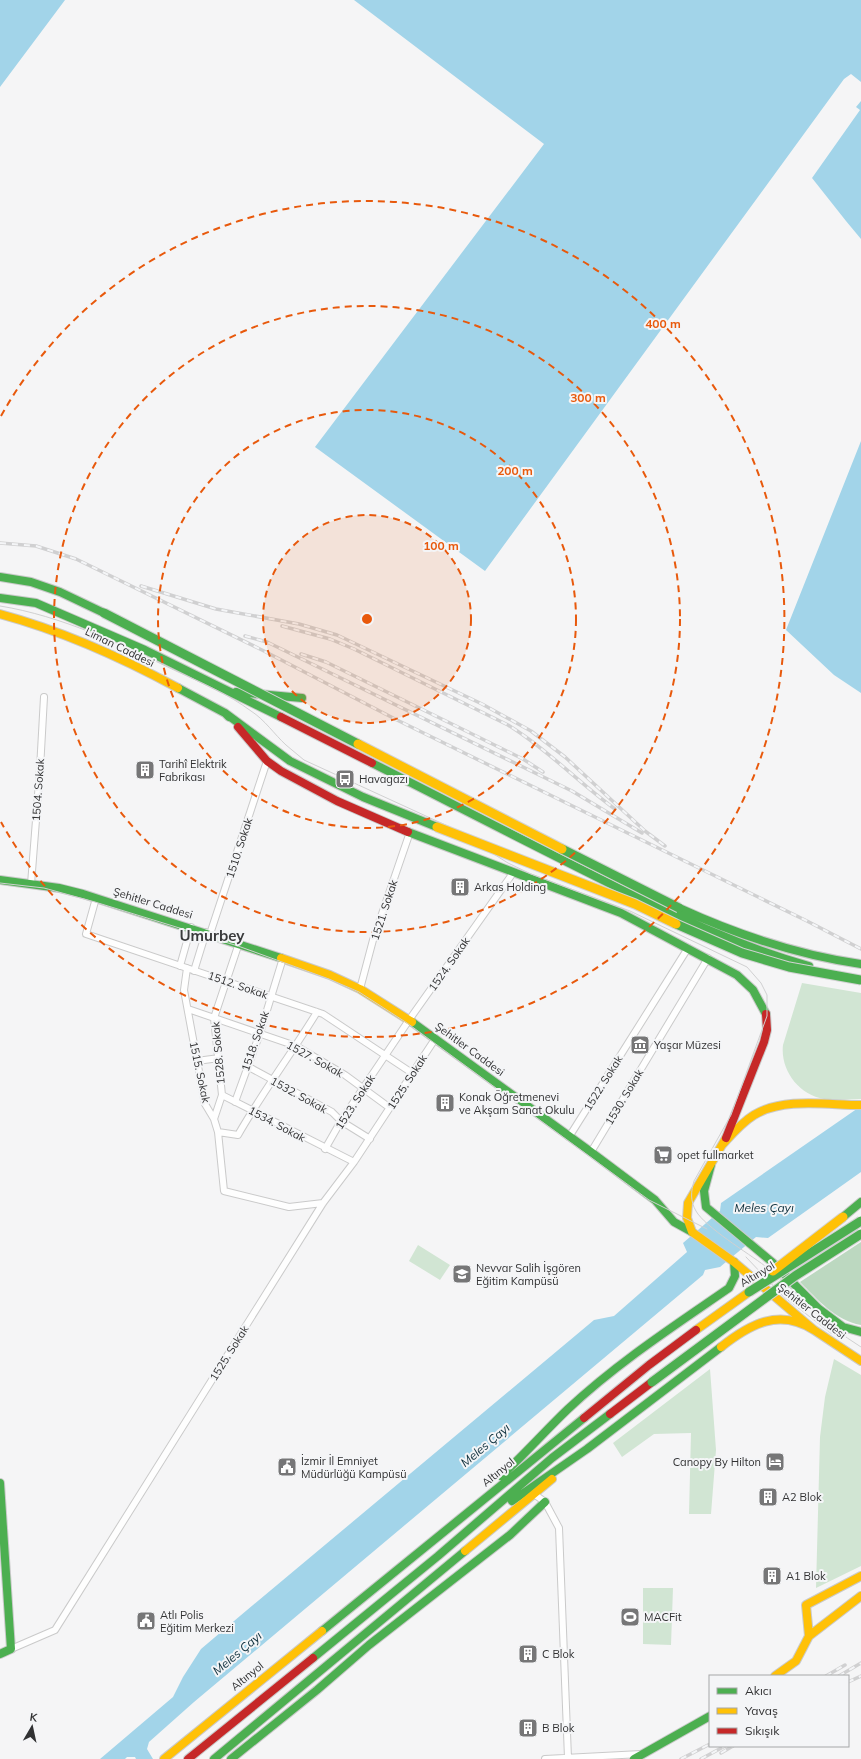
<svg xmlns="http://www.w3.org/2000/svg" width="861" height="1759" font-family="Mulish,sans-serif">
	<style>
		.green { fill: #d1e5d3 }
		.forest { fill: #bcd8c0 }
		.water { fill: #a2d4e9 }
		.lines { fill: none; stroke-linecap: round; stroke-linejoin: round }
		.street-casing { stroke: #cacaca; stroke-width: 8 }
		.fast-casing { stroke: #cacaca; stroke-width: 10 }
		.slow-casing { stroke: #cacaca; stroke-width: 10 }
		.jam-casing { stroke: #cacaca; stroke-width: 10 }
		.street { stroke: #fefefe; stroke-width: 6 }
		.fast { stroke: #4caf50; stroke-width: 8 }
		.slow { stroke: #ffc107; stroke-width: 8 }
		.jam { stroke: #c62828; stroke-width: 8 }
		.tram { stroke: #d0d0d1; stroke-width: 1 }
		.rail-casing { stroke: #d0d0d1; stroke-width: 3.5 }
		.rail { stroke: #f4f5f7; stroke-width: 2; stroke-dasharray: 6; stroke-linecap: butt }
		.fast-bridge-casing { stroke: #d2d2d3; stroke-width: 11; stroke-linecap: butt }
		.slow-bridge-casing { stroke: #d2d2d3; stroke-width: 11; stroke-linecap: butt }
		.fast-bridge { stroke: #4caf50; stroke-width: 9 }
		.slow-bridge { stroke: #ffc107; stroke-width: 9 }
		.ring { fill: none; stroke: #e8590c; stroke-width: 2; stroke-dasharray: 7 5 }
		.labels { text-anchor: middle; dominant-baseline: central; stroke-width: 4; stroke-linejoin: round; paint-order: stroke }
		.street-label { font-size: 11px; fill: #313132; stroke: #f4f5f7 }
		.poi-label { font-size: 11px; fill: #313132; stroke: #f4f5f7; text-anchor: start }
		.water-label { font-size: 12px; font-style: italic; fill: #0d2f3c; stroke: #f4f5f7 }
		.district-label { font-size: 15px; font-weight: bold; fill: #393a3b; stroke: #f4f5f7 }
		.centre { fill: #e8590c; stroke: #f4f5f7; stroke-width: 2 }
		.ring-label { font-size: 12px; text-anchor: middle; font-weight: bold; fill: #e8590c; stroke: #f4f5f7; stroke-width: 4; stroke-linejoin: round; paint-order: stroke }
	</style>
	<rect width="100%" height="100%" fill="#f5f5f6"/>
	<path class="green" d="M802,983l59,10v106c-12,0 -26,2 -37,0 -25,-4 -44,-29 -41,-54z
		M418,1245l32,20 -10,15 -31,-19z
		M834,1359l27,16v191l-45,22 4,-151 5,-40z
		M710,1369l6,81 -5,64h-22l2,-81 -37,1 -32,23 -9,-14z
		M643,1588h30l-2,57 -28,-1z"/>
	<path class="forest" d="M861,1242v83c-26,-5 -43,-25 -61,-43z"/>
	<path class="water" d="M0,0h65l-65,87z
		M354,0h507v82l-10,-8 -7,5 -359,492 -170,-124 229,-303z
		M861,101v138l-15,-18 -34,-43 48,-68 -4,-3z
		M861,441v252l-27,-18 -48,-45z
		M861,1106v66l-93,66 -12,-1 -36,30 -15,3 -2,5 -509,427 -45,40 -2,7 6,10h-17l-1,-2h-8l-2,2h-25l73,-62 10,-20 18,-28 33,-28 360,-301 20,-4 73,-64 -4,-9 37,-32 1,-8z"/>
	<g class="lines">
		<g class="street-casing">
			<path id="street" d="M31,884l9,-115 4,-72
				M96,898l-10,36 237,80 89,59
				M210,934l57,-173
				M180,966l11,-39
				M187,968l-3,22 21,114 9,15 4,13 6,59 65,16 34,-4
				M194,971l12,-39
				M360,989l13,-49 37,-108
				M188,1009l108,37 49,29 45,33
				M197,1061l22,-3
				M247,1066l85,46 9,9 29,18
				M222,1095l-8,-77 25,-75
				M235,1102l25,-69 23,-75
				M214,1119l8,-24 132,67
				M218,1132l20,3c24,-42 54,-82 79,-123
				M569,1137l119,-189
				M325,1149l16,-28 68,-101 104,-147
				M591,1152l117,-194
				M534,1494l11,8 14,26 9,230
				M11,1649l44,-19 268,-427 31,-41 81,-123
				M545,1759l96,-5"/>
		</g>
		<g class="fast-casing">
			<path id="fast" d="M0,577l31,5 29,10 44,21
				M0,598l36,5 109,47 136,67
				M178,688l47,25 4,4
				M236,692l66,6
				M225,713l65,48 73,36 74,30
				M372,763c83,42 166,85 249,126 62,30 122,59 188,77
				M408,832l213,81 116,62 16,15 13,24
				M0,880l59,8 24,6 198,64
				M679,908c59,27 118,47 182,56
				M412,1022l179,130 64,48 19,22 18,10
				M711,1165l-7,26 2,16 66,55 47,47 24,18 18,5
				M843,1217l18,-15
				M501,1476c23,-21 44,-45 67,-67 49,-46 106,-83 161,-121l6,-12 -1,-14
				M0,1483l11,166 -11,5
				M512,1501l75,-52 134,-102
				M322,1631l262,-213
				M313,1658l125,-102 114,-98 58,-44
				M214,1759l251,-208
				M231,1759l86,-69 52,-45 141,-110 35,-33
				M634,1759l76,-43"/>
		</g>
		<g class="slow-casing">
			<path id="slow" d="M0,614c63,17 121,43 178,74
				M281,958l49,17 30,14 52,33
				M726,1138l-38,65 -1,15 5,14 42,30 80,68 47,31
				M722,1145c10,-11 19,-22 32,-30 30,-18 73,-10 107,-10
				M696,1330l53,-38
				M721,1347c29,-23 58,-39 93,-17
				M465,1551l87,-72
				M809,1636l52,-40
				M775,1676l21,-15 13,-25 -3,-31 55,-29
				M164,1759l158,-128"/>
		</g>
		<g class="jam-casing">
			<path id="jam" d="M281,717l91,46
				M238,727l29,34 14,10 56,30 71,31
				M726,1138l38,-96 3,-12 -1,-16
				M610,1414l42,-32
				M584,1418l65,-53 47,-35
				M188,1759l125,-101"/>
		</g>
		<use href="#street" class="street"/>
		<use href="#fast" class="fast"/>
		<use href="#slow" class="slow"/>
		<use href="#jam" class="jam"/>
		<path class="tram" d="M0,606c62,10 120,38 176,65 26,12 52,23 75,40 14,9 23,23 35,34 6,5 12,10 18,15l148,68 56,35 23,11 99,37 117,56 14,16 6,12v21l-36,99 -37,66c-3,10 -4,20 2,30 9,16 52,42 69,55 34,27 58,58 96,81
			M0,883l44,5 51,14 143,44 91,33 30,13 48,31 242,177 58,29
			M746,1257l37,39 49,38"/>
		<g class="rail-casing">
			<path id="rail" d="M0,543l36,3 40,13 186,91 135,70 410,201 54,28
				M141,586l75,23 83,15 38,11 145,69 49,27 34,26 80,74 20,15
				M282,626l48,13 24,10 154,76c39,24 70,57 107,84
				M245,636l22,6 305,149 70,42
				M301,654l25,8 197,97 20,13
				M826,1676l19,-11
				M839,1676l22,-13
				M848,1682l13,-6
				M721,1753l12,-7
				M681,1759l29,-15
				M701,1759l24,-13"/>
		</g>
		<use href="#rail" class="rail"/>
		<g class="fast-bridge-casing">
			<path id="fast-bridge" d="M104,613l254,131
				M562,849l117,59
				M676,924l66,29 47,14 72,13
				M749,1292l112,-71
				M652,1382l143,-106 66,-42"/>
		</g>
		<g class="slow-bridge-casing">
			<path id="slow-bridge" d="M358,744l204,105
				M437,827l198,77 41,20
				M773,1271l70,-54"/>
		</g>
		<use href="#fast-bridge" class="fast-bridge"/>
		<use href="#slow-bridge" class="slow-bridge"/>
	</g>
	<circle cx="367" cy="619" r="104" fill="#e8590c" fill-opacity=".12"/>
	<g class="ring">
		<circle cx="367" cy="619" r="104"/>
		<circle cx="367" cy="619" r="209"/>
		<circle cx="367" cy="619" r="313"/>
		<path d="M1 416A418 418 0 1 1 1 822"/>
	</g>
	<defs>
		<g id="building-square" transform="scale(1)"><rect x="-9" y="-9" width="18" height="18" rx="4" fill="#767677" stroke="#f4f5f7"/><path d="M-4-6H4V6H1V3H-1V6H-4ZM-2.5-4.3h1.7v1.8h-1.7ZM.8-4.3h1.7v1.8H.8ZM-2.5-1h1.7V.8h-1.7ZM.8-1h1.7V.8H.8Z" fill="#fff"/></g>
		<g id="bus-square" transform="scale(1)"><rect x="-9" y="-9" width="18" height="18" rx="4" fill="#767677" stroke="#f4f5f7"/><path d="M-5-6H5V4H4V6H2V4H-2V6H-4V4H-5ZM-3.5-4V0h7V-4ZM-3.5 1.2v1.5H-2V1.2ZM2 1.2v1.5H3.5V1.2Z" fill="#fff"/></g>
		<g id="museum-square" transform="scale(1)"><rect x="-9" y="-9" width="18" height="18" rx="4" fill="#767677" stroke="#f4f5f7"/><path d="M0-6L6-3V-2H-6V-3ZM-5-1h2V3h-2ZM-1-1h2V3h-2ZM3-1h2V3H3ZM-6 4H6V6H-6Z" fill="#fff"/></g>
		<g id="supermarket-square" transform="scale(1)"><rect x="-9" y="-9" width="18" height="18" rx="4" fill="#767677" stroke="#f4f5f7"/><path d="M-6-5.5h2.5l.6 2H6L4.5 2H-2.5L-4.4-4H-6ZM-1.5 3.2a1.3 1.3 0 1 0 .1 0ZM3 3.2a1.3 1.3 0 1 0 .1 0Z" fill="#fff"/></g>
		<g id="school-square" transform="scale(1)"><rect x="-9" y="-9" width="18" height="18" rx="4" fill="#767677" stroke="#f4f5f7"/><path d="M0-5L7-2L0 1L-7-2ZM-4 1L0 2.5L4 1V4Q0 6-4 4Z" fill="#fff"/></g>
		<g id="hotel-square" transform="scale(1)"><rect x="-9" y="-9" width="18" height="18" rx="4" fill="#767677" stroke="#f4f5f7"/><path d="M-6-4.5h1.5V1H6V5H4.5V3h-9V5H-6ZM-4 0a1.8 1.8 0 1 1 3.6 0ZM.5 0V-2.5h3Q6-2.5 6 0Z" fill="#fff"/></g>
		<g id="civic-square" transform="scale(1)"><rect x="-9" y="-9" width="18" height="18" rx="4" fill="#767677" stroke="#f4f5f7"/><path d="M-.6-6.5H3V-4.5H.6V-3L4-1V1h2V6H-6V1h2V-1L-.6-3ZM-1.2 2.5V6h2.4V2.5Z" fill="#fff"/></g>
		<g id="stadium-square" transform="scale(1)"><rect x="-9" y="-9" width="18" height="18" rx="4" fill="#767677" stroke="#f4f5f7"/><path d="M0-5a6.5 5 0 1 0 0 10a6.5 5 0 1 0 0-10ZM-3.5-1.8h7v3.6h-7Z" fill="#fff"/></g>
	</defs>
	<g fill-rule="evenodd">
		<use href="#building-square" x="145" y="770"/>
		<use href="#bus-square" x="345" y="779"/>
		<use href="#building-square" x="460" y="887"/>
		<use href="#museum-square" x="640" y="1045"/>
		<use href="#building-square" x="445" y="1103"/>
		<use href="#supermarket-square" x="663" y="1155"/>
		<use href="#school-square" x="462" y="1274"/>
		<use href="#hotel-square" x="775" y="1462"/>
		<use href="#civic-square" x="287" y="1467"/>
		<use href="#building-square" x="768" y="1497"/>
		<use href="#building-square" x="772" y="1576"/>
		<use href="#stadium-square" x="630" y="1617"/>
		<use href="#civic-square" x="146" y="1621"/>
		<use href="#building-square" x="528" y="1654"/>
		<use href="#building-square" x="528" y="1728"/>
	</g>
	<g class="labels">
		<g class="street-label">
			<text transform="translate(120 647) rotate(26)">Liman Caddesi</text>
			<text transform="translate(38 790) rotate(-86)">1504. Sokak</text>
			<text transform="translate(239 848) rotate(-72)">1510. Sokak</text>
			<text transform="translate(153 903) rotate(17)">Şehitler Caddesi</text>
			<text transform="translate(384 910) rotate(-72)">1521. Sokak</text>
			<text transform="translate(449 964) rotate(-55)">1524. Sokak</text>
			<text transform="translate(238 985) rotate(19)">1512. Sokak</text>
			<text transform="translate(255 1041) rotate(-71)">1518. Sokak</text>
			<text transform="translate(470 1049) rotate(36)">Şehitler Caddesi</text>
			<text transform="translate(218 1053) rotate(-95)">1528. Sokak</text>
			<text transform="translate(315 1059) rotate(29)">1527. Sokak</text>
			<text transform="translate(200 1072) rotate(78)">1515. Sokak</text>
			<text transform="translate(407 1082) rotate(-57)">1525. Sokak</text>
			<text transform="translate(603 1083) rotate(-58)">1522. Sokak</text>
			<text transform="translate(299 1095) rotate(29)">1532. Sokak</text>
			<text transform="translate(624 1097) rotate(-59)">1530. Sokak</text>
			<text transform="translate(355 1102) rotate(-57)">1523. Sokak</text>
			<text transform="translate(277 1124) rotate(28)">1534. Sokak</text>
			<text transform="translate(757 1274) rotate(-31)">Altınyol</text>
			<text transform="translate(812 1311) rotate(38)">Şehitler Caddesi</text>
			<text transform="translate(229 1353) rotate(-58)">1525. Sokak</text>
			<text transform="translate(498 1472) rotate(-39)">Altınyol</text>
			<text transform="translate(247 1676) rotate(-39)">Altınyol</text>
		</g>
		<g class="poi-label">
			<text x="159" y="764">Tarihî Elektrik<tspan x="159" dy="13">Fabrikası</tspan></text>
			<text x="359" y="779">Havagazı</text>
			<text x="474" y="887">Arkas Holding</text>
			<text x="654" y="1045">Yaşar Müzesi</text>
			<text x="459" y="1097">Konak Öğretmenevi<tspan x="459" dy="13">ve Akşam Sanat Okulu</tspan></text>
			<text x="677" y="1155">opet fullmarket</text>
			<text x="476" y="1268">Nevvar Salih İşgören<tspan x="476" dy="13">Eğitim Kampüsü</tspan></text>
			<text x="301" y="1461">İzmir İl Emniyet<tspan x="301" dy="13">Müdürlüğü Kampüsü</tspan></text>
			<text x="761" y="1462" text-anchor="end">Canopy By Hilton</text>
			<text x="782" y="1497">A2 Blok</text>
			<text x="786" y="1576">A1 Blok</text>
			<text x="160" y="1615">Atlı Polis<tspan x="160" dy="13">Eğitim Merkezi</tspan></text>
			<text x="644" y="1617">MACFit</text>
			<text x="542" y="1654">C Blok</text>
			<text x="542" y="1728">B Blok</text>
		</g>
		<g class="water-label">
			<text x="764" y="1207">Meles Çayı</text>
			<text transform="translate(485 1445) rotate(-40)">Meles Çayı</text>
			<text transform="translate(237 1653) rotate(-40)">Meles Çayı</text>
		</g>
		<g class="district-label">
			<text x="212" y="935">Umurbey</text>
		</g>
	</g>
	<circle cx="367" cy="619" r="6" class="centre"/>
	<g class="ring-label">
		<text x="663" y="328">400 m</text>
		<text x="588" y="402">300 m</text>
		<text x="515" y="475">200 m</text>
		<text x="441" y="550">100 m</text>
	</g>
	<rect x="709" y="1675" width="140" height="72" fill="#f4f5f7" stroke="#a6a7a8"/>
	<rect x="717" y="1688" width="20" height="6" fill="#4caf50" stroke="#a6a7a8"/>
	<text x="745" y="1695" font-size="12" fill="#313132">Akıcı</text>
	<rect x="717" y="1708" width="20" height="6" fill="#ffc107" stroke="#a6a7a8"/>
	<text x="745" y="1715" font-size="12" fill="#313132">Yavaş</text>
	<rect x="717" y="1728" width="20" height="6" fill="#c62828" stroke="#a6a7a8"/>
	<text x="745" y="1735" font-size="12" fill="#313132">Sıkışık</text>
	<g transform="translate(32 1727) rotate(9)" stroke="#f4f5f7" stroke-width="3" paint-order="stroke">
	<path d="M0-3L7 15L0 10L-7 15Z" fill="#313132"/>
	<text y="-6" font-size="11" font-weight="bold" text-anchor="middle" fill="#313132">K</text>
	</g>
</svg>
